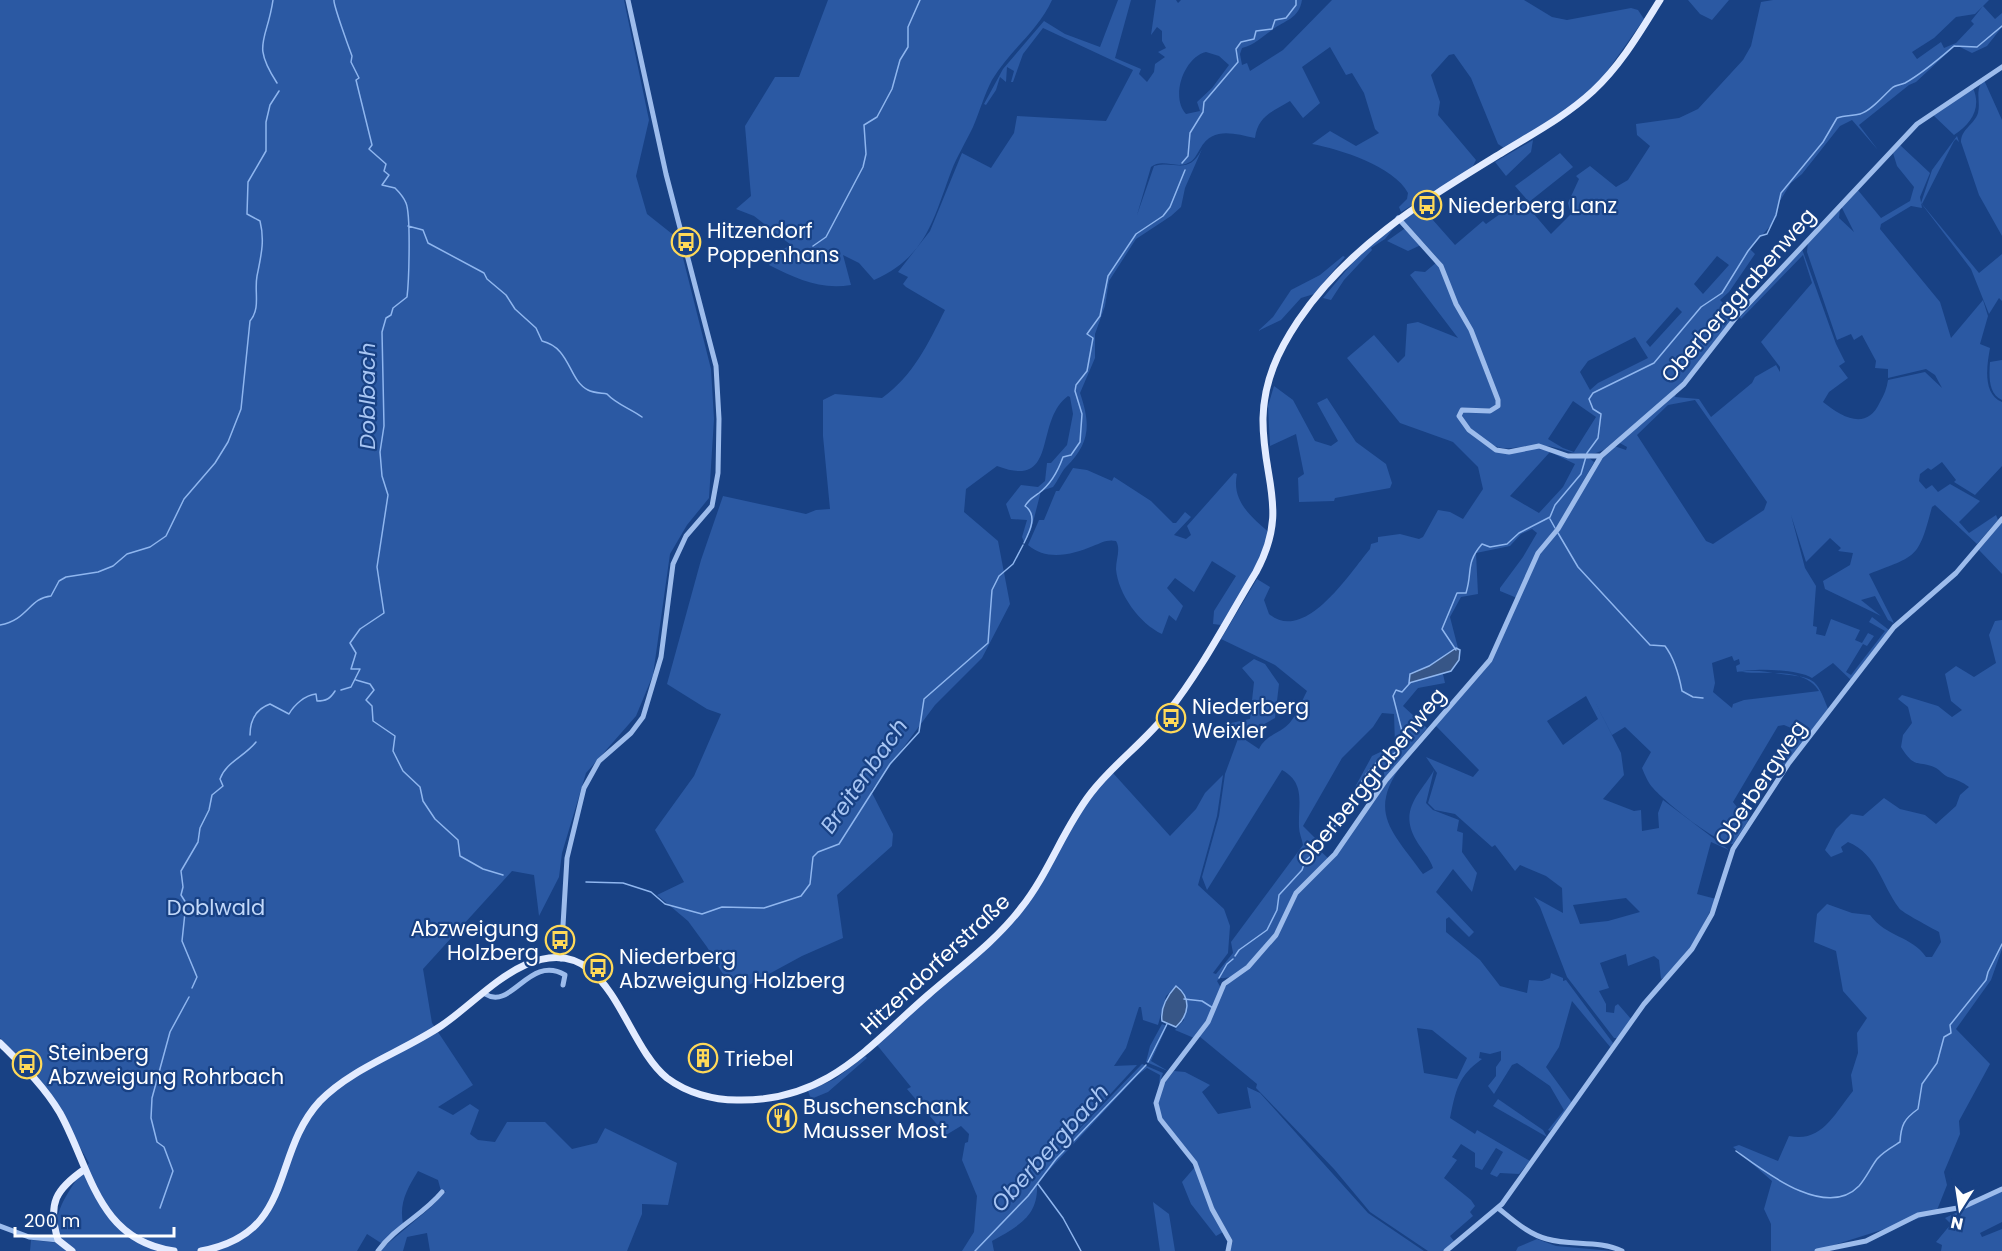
<svg xmlns="http://www.w3.org/2000/svg" width="2002" height="1251" font-family="Poppins,sans-serif">
	<style>
		.green { fill: #2b59a3; fill-rule: evenodd }
		.water { fill: #375687; stroke: #8fb6ef; stroke-width: 1.5 }
		.lines { fill: none; stroke-linecap: round; stroke-linejoin: round }
		.stream { stroke: #8fb6ef; stroke-width: 1.5 }
		.minor { stroke: #9dbcec; stroke-width: 5 }
		.major { stroke: #e2ebff; stroke-width: 7 }
		.labels { text-anchor: middle; dominant-baseline: central; stroke-width: 4.5; stroke-linejoin: round; paint-order: stroke }
		.poi-label { font-size: 21px; fill: #fff; stroke: #184184; text-anchor: start }
		.street-label { font-size: 21px; fill: #fff; stroke: #184184 }
		.park-label { font-size: 21px; fill: #c2d8f9; stroke: #184184 }
		.water-label { font-size: 22px; font-style: italic; fill: #a8c6f4; stroke: #184184 }
	</style>
	<rect width="100%" height="100%" fill="#184184"/>
	<path class="green" d="M0,0h624l25,120 -13,56 11,38 29,23 4,9 31,123 3,50 -5,79 -22,27 -17,29 -17,121 -17,41 -50,57 -24,80 -3,24 -20,39 -5,-41 -22,-4 -89,98 9,54 41,62 -35,22 15,8 17,-11 9,6 -9,24 8,6 17,2 12,-20h38l27,27 25,-6 8,-15 72,35 -9,42 -26,-1v10l-15,37h-197l-3,-18 -20,4 -4,14h-24l51,-43 16,-17h-5l-3,-11 -20,-9c-11,18 -19,32 -15,53l-22,19 -14,-9 -10,17h-282c-4,-4 -11,-8 -14,-12 -16,-21 16,-60 28,-76 -28,-50 -47,-85 -89,-125z
		M828,0h224c-14,31 -42,50 -60,80 -8,15 -12,31 -19,47 -7,15 -16,29 -22,45 -18,48 -25,85 -77,108l-15,-17 -16,-8 8,30c-31,5 -54,-6 -82,-20l9,-13 13,-7 -37,-29 -18,-7 15,-13 -6,-70 30,-49h24z
		M1118,0h13l-16,58 26,11 -2,5 8,8 7,-10 1,-8 10,-7 -7,-5 8,-4 -4,-7v-10l-5,-4 -6,8 5,-35h20l2,3 3,-3h121c-3,19 -17,20 -30,30 -12,8 -16,14 -30,18l-2,6 2,11 5,-2 3,8 33,-21 49,-50h192l28,17 15,3 64,-12 7,2 6,9 -43,61 -28,26 -69,42 -6,-4 -27,-66 -17,-24 -5,1 -18,20 9,27 -2,13 38,45 -4,8 -71,44 -2,-5 8,-8 1,-6c-14,-27 -69,-44 -96,-49l18,-13 26,15 23,-13 -4,-4 -11,-36 -12,-20 -6,2 -16,-28 -28,20 18,36 -17,15 -13,-17c-18,11 -32,15 -35,37 -21,-4 -42,-12 -55,11 -3,5 -6,12 -12,14 -12,6 -26,-5 -37,4l-14,48 17,-49c22,-6 34,10 48,-17l-17,39 -4,19 -10,9 -35,23 -27,42 -4,25 -10,28v24l-15,35c11,32 10,50 -14,74 -5,5 -8,14 -13,20l-12,4 -10,39 -7,12 -2,-5 5,-17 -16,-1 -5,-15 15,-19 17,2 7,-6 2,-18h4l16,-18 6,-31 -3,-17 -2,-1c-35,26 -8,94 -71,70l-31,23 -2,23 34,29 12,63 -28,54 -47,47 -64,86 22,43 -1,12 -55,49 6,43 -41,18 -68,37 -27,-46 -19,-26 -31,-26 27,-13 -29,-52 39,-54 27,-62 -14,-5 -40,-25 34,-124 22,-64 83,18 10,-4 14,-1 -7,-73v-36l12,-6 47,4c31,-22 46,-54 63,-88l-39,-23 -3,-3 5,-7 -10,-5 32,-41 32,-78 29,15 23,-35 3,-17 89,5 27,-51 -90,-42 -20,26 -10,28h-2l3,-11 -7,-4 -1,15 -6,-5 -4,13 -10,15 -2,-1 19,-35 41,-48 21,13 35,13zM1206,52l13,4 10,9 -17,23 -15,14 3,9 -14,3c-16,-17 -2,-57 20,-62z
		M1688,0h41l-17,20 -12,-6z
		M1773,0h216l-14,14 -19,3 -22,21 -22,14 5,7 24,-17 3,6 12,-5 18,-19 -3,-3 12,-15 12,13 7,-6v14l-15,19 -15,7 -16,-8 -40,37 -7,3 -50,40 19,25 -26,-30 -12,6 -38,48 -11,9 -13,21 -1,12 -5,8 -22,25 5,5 -26,38 -9,8 16,16 -53,67 -78,66c-23,13 -37,-1 -59,-3 -31,-3 -42,13 -69,-12 -8,-8 -14,-11 -16,-22h29l10,-7 -60,-144 -37,-41 31,-20 -9,11 30,34 28,-24 3,3 35,-25 30,35 20,-20 -3,-11 11,-24 -3,-3 14,-10 26,21 12,-7 22,-34 -13,-11 -1,-11 43,-6 19,-9 45,-49 8,-14 10,-44zM1717,256l12,9 -26,29 -9,-10zM1677,307l5,5 -32,35 -4,-5zM1635,337l13,21 -50,25 -8,7 -10,-18 8,-11zM1573,401l23,16 -22,35 -11,-4 -15,-9z
		M1984,80l18,40v116l-23,-41 -18,-53c0,-13 13,-17 17,-29 3,-12 -4,-23 6,-33z
		M1973,88c9,20 -2,36 -19,47l-22,-21z
		M1957,136l2,6 -3,-3 -2,2 -32,63 57,69 23,-19v47l-3,-3 -10,16 -18,-45 -50,-66 11,-33z
		M1533,140l-2,12 -25,24 -11,-14z
		M1900,145l30,28 -10,24 2,11 -11,-2 -30,18 -1,5 60,73 11,36 32,-38 5,16 -8,28 10,4c-3,17 -8,46 12,54v64l-27,29 -21,-13 2,-2 -14,-18 -11,8 -3,-2 -8,6 -1,7 7,8 6,-4 6,7 12,-8 30,17 -21,21 10,11 27,-18 2,5 -21,24 -42,-39 -3,2c-14,52 -14,48 -63,67l25,49 -6,-3 -13,-24 -14,4 20,16 -56,-27 -2,-8 27,-16 3,-12 -15,-2 3,-3 -11,-10 -24,24 -15,-47 14,53 11,18 -3,40 4,1 -1,7 9,2 6,-17 29,11 -5,10 7,3 6,-10 6,3 -7,10 -4,-2 -17,28 5,3 34,-44 -16,-9 3,-5 17,13 -38,50 -18,-17 -21,15c-14,-9 -58,-10 -75,-6l-1,-6 4,-2 -1,-5 -5,2 -2,-5 -20,7 3,20 -2,9 19,16 1,-4 11,-4 75,-9c-15,-25 -56,-16 -80,-19 16,-3 27,0 42,2 32,4 35,2 47,35l-55,76 16,-36 14,-16 -19,-8 -6,1 -45,76 15,19 -15,23c-17,-1 -68,-42 -80,-56 -5,-5 -8,-13 -11,-20l9,-16 -26,-25 -13,8 -19,-37 28,55 3,22 -21,24 31,12 7,-1 1,21 17,-3 -1,-15 5,-13 66,50 -18,-8 -14,52 19,5 -21,43 -30,35 -4,2 -2,-19 -5,-4 -26,10 -2,-12 -26,9 9,25 -10,3 7,13v8l8,1 1,-7 3,-2 13,15 -14,19h-3l-47,-61 -27,-70 -6,-10 29,16 -1,-25 -16,-12 -26,-11 -5,6 -20,-26 -3,2 -37,-33 -20,-4 -7,-7 9,-30 -11,-16 47,20 6,-7 -45,-46 50,-55 50,-105 59,-96 21,-22 12,4 1,-3 -9,-5 58,-48 -1,3 24,2 12,18 41,-34 3,-6 21,-12 4,7v-5l-19,-25 51,-59 -9,-28 -62,64 -1,-2 62,-68 34,95 9,18 -6,4 9,12 -19,14 -6,10c20,16 44,29 57,0 4,-7 7,-14 8,-22l37,-8 17,16 -7,-13 -9,-6 -38,9v-9l-13,-1 1,-7 -14,-26 -8,5 -3,-6 -14,6 -30,-88 1,-11 32,-32 -1,9 15,14 -13,-26 16,-17 24,29 29,-17 4,-14 -17,-21 -4,-13zM1695,400l72,102 -3,8 -51,34 -7,-3 -69,-106 31,-30zM1586,696l12,23 -35,26 -16,-24zM1626,898l14,14 -32,9 -28,3 -7,-19z
		M1560,153l13,14 -44,35 -14,-16z
		M1398,223l-13,16 -14,9 1,2 -28,30 -13,20 -8,-2 36,-43z
		M1404,229h1l16,16 -13,6 -21,-10z
		M1343,256l2,1 -31,37 -13,4 -20,22 -23,11 15,-14 18,-27 29,-15z
		M1437,262l28,59 32,83 -5,5 -20,-1 -15,6 19,24 19,13 38,-3 56,10 5,4 -37,66 -14,16 -26,54 -17,-7v-3l23,-31 14,-24 -5,-4 -11,5 -11,12 -34,7 2,41 -17,3 -11,20 8,31 -29,18 -19,7 2,9 10,-5 21,-3 2,9 -27,5 -15,18 24,22 -42,51 -2,-12 -14,9 1,11 -8,-2 -5,6 -3,-2 18,-33 23,-11 -1,-31 -12,-1 -9,14 -31,31 -39,68 16,16 -3,5 13,12c-8,8 -20,16 -26,26 -15,24 -49,97 -83,93l-3,3 4,7 -9,25 -18,25 -19,-8 9,-10 -8,-34 -10,10 -8,29 -15,-5 -2,-13h-2l-13,41 -12,18 23,-1 -79,86 84,-87 21,9 -4,12 1,-10 -13,-7 -9,7 -101,108c2,34 -19,43 -45,58l2,10h-32l12,-19 3,-36 -15,-36 3,-17 3,-1 1,-8 -8,-8 -15,9 -39,-46 4,-2 -34,-42 137,-124 58,-95 22,-33 19,-20 57,63 26,-27 9,-16 18,-18 -6,41 -19,69 26,24 6,17 -2,27 -15,20 3,1 17,-21 -2,-11 72,-97c-1,-6 -4,-12 -4,-18 -1,-23 7,-44 -17,-57l-75,120 -5,-13 17,-61 6,-42 14,-38 -15,-7 7,-6 19,-4 4,-37 -12,-14 12,-9 11,5 14,20 -4,34 -30,17 -1,4 15,10c6,-12 15,-14 25,-21 11,-7 17,-26 23,-37l-32,-26 -54,-26 36,-60 13,8 -6,13 5,14c36,30 80,-40 101,-65l1,-5 7,-2v-5l22,-3 19,5 4,-2 15,-27 12,2 13,7 20,-30 -5,-22 -25,-25 -53,-19 -53,-65 27,-23 24,28 7,-7 2,-32 11,-2 40,16 -48,-63 5,-4 10,1zM1550,452l25,12 -12,23 -24,26 -29,-17z
		M2002,360v40c-14,-6 -13,-25 -12,-38z
		M1274,386l19,14 22,41 16,5 7,-5 -21,-38 10,-5 29,44 30,22 6,19 -2,5 -55,10 -1,3 -35,1 -1,-24 6,-4 -8,-40 -26,12 -2,-40z
		M1073,468l14,2 25,11 2,-4 37,24 22,22h3l9,-11 6,5 -17,18 12,4 5,-4 -4,-9 47,-53 3,1c-6,27 15,44 33,59l-10,28 -39,64 -8,-1 1,-13 22,-35 -24,-15 -18,31 -19,-14 -8,10 16,18 -7,15 -7,-6 -7,19c-22,-10 -44,-40 -46,-65 0,-10 5,-20 0,-28 -9,-2 -15,2 -23,5 -21,9 -47,15 -65,-1l11,-25h5l12,-29h3z
		M2002,522v52l-23,-24z
		M2002,620v329l-11,31 -35,49 34,35 -31,57 1,13 -16,38 3,13 -10,25 -11,6 -111,35h-44v-27l-7,-15 8,-28 -39,-34 6,-2 39,16 11,-25c33,7 45,-22 64,-45l-2,-16 7,-22 -1,-20 10,-15 -24,-27 -7,-40 -22,-9 3,-28 10,-10 25,9 18,2c16,22 42,21 56,42h6l9,-15 -2,-10c-7,-4 -38,-20 -40,-24 -18,-24 -21,-53 -51,-66l-7,5 2,5 -12,5 -6,-7 11,-21 15,-15 12,2 21,-18 16,11 25,6 11,9 20,-18 4,-11 9,-8c-7,-5 -13,-8 -21,-10 -5,-2 -8,-7 -12,-9 -18,-9 -20,3 -35,-21l2,-12 9,-12 -4,-16 -10,-8 4,-4 36,11 14,11 10,-7 -11,-9 -6,-27 11,-8 18,11 22,-14 -7,-28 6,-14z
		M1404,762c-38,50 -12,69 19,112l10,-6c-3,-10 -12,-19 -17,-28 -18,-31 5,-47 18,-70l-8,33 7,7 26,10 -2,11 6,2 -1,19 15,21 -5,19 -19,-23 -17,23 38,40 -5,5 -20,-20 -3,2v13l34,28 20,26 27,7 2,-13 13,1 8,-3 1,-5 12,5v3l3,-1 47,63 -2,5 -39,-47 -13,46 -13,20 27,37 -23,27 -2,-1 16,-20 -14,-24 -33,-23 -5,2 -18,29 -6,-8 8,-10v-9l5,-7v-9l-11,3 -10,-2 -1,6 3,1c-24,17 -26,31 -32,59l25,16 2,-4 53,31 -11,13 -19,-1 -3,4 -7,-3 13,-22 -7,-4 -14,22 -7,-3v-14l-14,-9 -9,13 5,3 -13,18 27,22 4,6 -5,6 3,4 -23,20 4,5 -11,10h-15l-58,-39 -36,-43 -78,-81 1,-4 -58,-48 26,-49 52,-51 20,-42 36,-35 41,-61zM1417,1028l15,2 35,28 -10,21 -33,-6z
		M1162,1024l5,2 -16,35 17,10 -22,-9 4,-16z
		M865,1056l2,2 -39,34 -17,7 -3,-8 27,-12z
		M1174,1071l11,1 25,13 -8,7 16,22 33,-6 -4,-21 13,6 108,120 56,38h-194l3,-10 -19,-32 -16,-43 -35,-45 -6,-16 3,-17z
		M1498,1099l45,31 4,7 -54,-31z
		M1195,1167l28,65 -7,4 -25,-32 -9,-22z
		M2002,1191v31l-22,11 2,4 20,-8v22h-61l1,-6 -6,-3 15,-18 -6,-6z
		M1153,1202l16,12 6,37h-15z
		M1537,1239l19,7 57,5h-97l2,-4z
		M31,1240l28,3 7,8h-36z"/>
	<path class="water" d="M1456,648l4,2 -1,10 -8,11 -42,12 1,-9 19,-8z
		M1176,986c16,12 13,29 0,41l-14,-6c-2,-14 5,-25 14,-35z"/>
	<g class="lines">
		<path class="stream" d="M273,0c-6,42 -22,43 4,83
			M334,0c-1,4 15,48 18,56l-1,6 8,16 -3,2 16,65 -3,4 17,15 -2,7 5,4 -7,10 13,3c4,4 9,10 11,15 5,12 3,78 1,94l-14,11 -2,7 -5,3 -4,14 2,94 -4,26 2,24 6,19 -11,72 7,46 -24,16 -10,14 6,10 -5,16h9l-9,18 -10,3
			M1182,163l6,-7 2,-23 13,-21 1,-10 34,-40 -2,-13 5,-7 13,-3 2,-8 16,-2 3,-9 11,-2 10,-13v-5
			M408,226l15,4 5,13 56,30 3,6 19,16 9,14 21,19 6,13c29,7 26,39 46,49 5,3 13,3 19,4 9,10 24,15 35,23
			M813,246l13,-9 37,-70 3,-13 -2,-29 13,-8 15,-28 8,-29 8,-13v-20l12,-27
			M1550,519l5,9
			M1558,533l20,34 72,78 15,1c10,13 14,29 17,45l11,6 10,1
			M1024,543c6,-12 14,-28 1,-37 4,-7 7,-8 14,-13 12,-9 19,-22 24,-36l8,-2 9,-13 2,-28 -7,-23 1,-6 11,-14 6,-33 -6,-4 13,-18 8,-40 28,-42 27,-18 7,-9 15,-37
			M0,625c28,-5 29,-27 51,-29l8,-15 7,-4 32,-5 15,-6 14,-12 23,-7 16,-11 18,-37 31,-36 13,-21 13,-33 9,-88c11,-13 4,-29 7,-45 4,-20 8,-35 3,-55l-13,-7 1,-32 18,-31v-29l4,-17 9,-14
			M1456,650l-14,-21 15,-36h9c7,-23 -1,-29 16,-49l8,3 17,-3 12,-11 31,-16 5,-12 26,-31 6,-21 11,-15 3,-24 -8,-5 -4,-10 4,-6 61,-30 47,-56 21,-14 26,-42 12,-15 7,-2 9,-19 5,-22 42,-51 14,-24c8,-3 16,-2 23,-4 11,-3 23,-18 32,-26 3,-3 9,-3 13,-5 18,-10 34,-24 49,-37l23,1 25,-21
			M356,680l14,4 4,6 -8,10 6,6 1,15 22,15 -2,15 10,20 17,16 3,14 12,18 23,21 2,16 23,13 20,6
			M250,735c0,-15 6,-26 20,-31l19,10c5,-9 16,-19 27,-20l1,7c9,0 13,-2 18,-10
			M1327,839l40,-66 11,-12 21,-10 5,-12 -11,-43 3,-6 6,2 8,-9
			M586,882l37,1 28,9 14,12 37,10 20,-7 42,1 37,-12 9,-12 3,-27 5,-5 21,-8 51,-80 29,-32 5,-33 64,-56 4,-53 7,-14 14,-12 10,-19
			M1235,956l4,-6 28,-20 10,-20 2,-15 23,-25 3,-9 15,-13
			M1219,978l8,-14 6,-5
			M192,988l5,-11 -15,-36 4,-38 -5,-8 2,-8 -2,-16 17,-29 2,-14 9,-18 3,-15 11,-9 -3,-7c6,-17 24,-22 36,-37
			M1184,999l18,2 11,7
			M1148,1062l19,-38
			M1736,1151c29,21 90,69 123,35 7,-8 12,-19 18,-27 6,-7 15,-12 23,-17 1,-17 4,-23 18,-33l4,-25 15,-21 7,-26 7,-4 -1,-8 36,-45 2,-8 14,-28
			M1038,1184l25,34 18,33
			M160,1208l13,-37 -9,-24 -7,-5 -6,-24 1,-20 18,-66 19,-35
			M975,1251l53,-55 28,-37 90,-94"/>
		<path class="minor" d="M1398,218l43,48 15,38 15,26 27,70v6l-8,5 -28,-1 -3,6 10,14 27,20 13,2 30,-6 29,10h33
			M561,959l6,-101 17,-70 15,-27 32,-28 12,-16 18,-60 12,-93 13,-28 26,-30 6,-33 1,-54 -3,-53 -50,-192 -38,-174
			M485,994c27,17 44,-40 80,-19l-2,10
			M1498,1208c15,12 30,26 49,31 24,7 52,1 75,12
			M0,1226l29,11 29,3
			M378,1251c17,-24 45,-36 64,-59
			M1228,1251l2,-10 -18,-32 -17,-46 -35,-44 -4,-16 7,-22 45,-59 16,-38 24,-17 28,-32 20,-42 39,-39 51,-74 104,-120 48,-107 20,-24 43,-73 83,-72 53,-68 180,-192 85,-57
			M1446,1251l56,-47 142,-200 48,-55 20,-35 21,-65 56,-86 105,-136 62,-54 46,-54
			M1817,1251l49,-10 52,-26 45,-8 39,-18"/>
		<path class="major" d="M0,1043c22,22 44,43 60,70 31,56 37,127 114,138
			M72,1251l-14,-11c-11,-37 -2,-51 27,-71
			M201,1251c95,-17 69,-96 119,-150 32,-33 82,-49 121,-75 28,-19 53,-47 84,-61 85,-38 96,76 142,113 20,15 46,22 70,22 89,2 130,-52 191,-105 32,-28 67,-53 93,-87 28,-35 42,-79 70,-115 23,-30 54,-51 77,-81 34,-43 60,-94 88,-140 34,-63 6,-92 7,-154 1,-37 15,-67 35,-97 52,-77 127,-121 205,-169 31,-19 63,-36 90,-61 28,-26 47,-59 67,-91"/>
	</g>
	<defs>
		<g id="bus-ring" transform="scale(1.5)"><circle r="9.5" fill="#184184" stroke="#ffd958" stroke-width="1.5"/><path d="M-5-6H5V4H4V6H2V4H-2V6H-4V4H-5ZM-3.5-4V0h7V-4ZM-3.5 1.2v1.5H-2V1.2ZM2 1.2v1.5H3.5V1.2Z" fill="#ffd958"/></g>
		<g id="building-ring" transform="scale(1.5)"><circle r="9.5" fill="#184184" stroke="#ffd958" stroke-width="1.5"/><path d="M-4-6H4V6H1V3H-1V6H-4ZM-2.5-4.3h1.7v1.8h-1.7ZM.8-4.3h1.7v1.8H.8ZM-2.5-1h1.7V.8h-1.7ZM.8-1h1.7V.8H.8Z" fill="#ffd958"/></g>
		<g id="restaurant-ring" transform="scale(1.5)"><circle r="9.5" fill="#184184" stroke="#ffd958" stroke-width="1.5"/><path d="M-5-6h1v4h1v-4h1v4h1v-4h1v5L-1.5 .5V6h-2V.5L-5-1ZM5-6V6H3V1.5H1.5Q1.5-4 5-6Z" fill="#ffd958"/></g>
	</defs>
	<g fill-rule="evenodd">
		<use href="#bus-ring" x="1427" y="205"/>
		<use href="#bus-ring" x="686" y="242"/>
		<use href="#bus-ring" x="1171" y="718"/>
		<use href="#bus-ring" x="560" y="940"/>
		<use href="#bus-ring" x="598" y="968"/>
		<use href="#building-ring" x="703" y="1058"/>
		<use href="#bus-ring" x="27" y="1064"/>
		<use href="#restaurant-ring" x="782" y="1118"/>
	</g>
	<g class="labels">
		<g class="poi-label">
			<text x="1448" y="205">Niederberg Lanz</text>
			<text x="707" y="230">Hitzendorf<tspan x="707" dy="24">Poppenhans</tspan></text>
			<text x="1192" y="706">Niederberg<tspan x="1192" dy="24">Weixler</tspan></text>
			<text x="539" y="928" text-anchor="end">Abzweigung<tspan x="539" dy="24">Holzberg</tspan></text>
			<text x="619" y="956">Niederberg<tspan x="619" dy="24">Abzweigung Holzberg</tspan></text>
			<text x="48" y="1052">Steinberg<tspan x="48" dy="24">Abzweigung Rohrbach</tspan></text>
			<text x="724" y="1058">Triebel</text>
			<text x="803" y="1106">Buschenschank<tspan x="803" dy="24">Mausser Most</tspan></text>
		</g>
		<g class="street-label">
			<text transform="translate(1738 295) rotate(-49)">Oberberggrabenweg</text>
			<text transform="translate(1371 777) rotate(-51)">Oberberggrabenweg</text>
			<text transform="translate(1760 783) rotate(-56)">Oberbergweg</text>
			<text transform="translate(935 964) rotate(-43)">Hitzendorferstraße</text>
		</g>
		<g class="park-label">
			<text x="216" y="907">Doblwald</text>
		</g>
		<g class="water-label">
			<text transform="translate(367 396) rotate(-90)">Doblbach</text>
			<text transform="translate(864 776) rotate(-55)">Breitenbach</text>
			<text transform="translate(1050 1148) rotate(-48)">Oberbergbach</text>
		</g>
	</g>
	<g transform="translate(1960 1209) rotate(192)" stroke="#184184" stroke-width="4.5" paint-order="stroke">
	<path d="M0-4.5L10 22L0 15L-10 22Z" fill="#ffffff"/>
	<text y="-9" font-size="16" font-weight="bold" text-anchor="middle" fill="#ffffff">N</text>
	</g>
	<path d="M15 1227v9h159v-9" fill="none" stroke="#ffffff" stroke-width="3"/>
	<text x="24" y="1227" font-size="18" fill="#ffffff" stroke="#184184" stroke-width="4.5" paint-order="stroke">200 m</text>
</svg>
